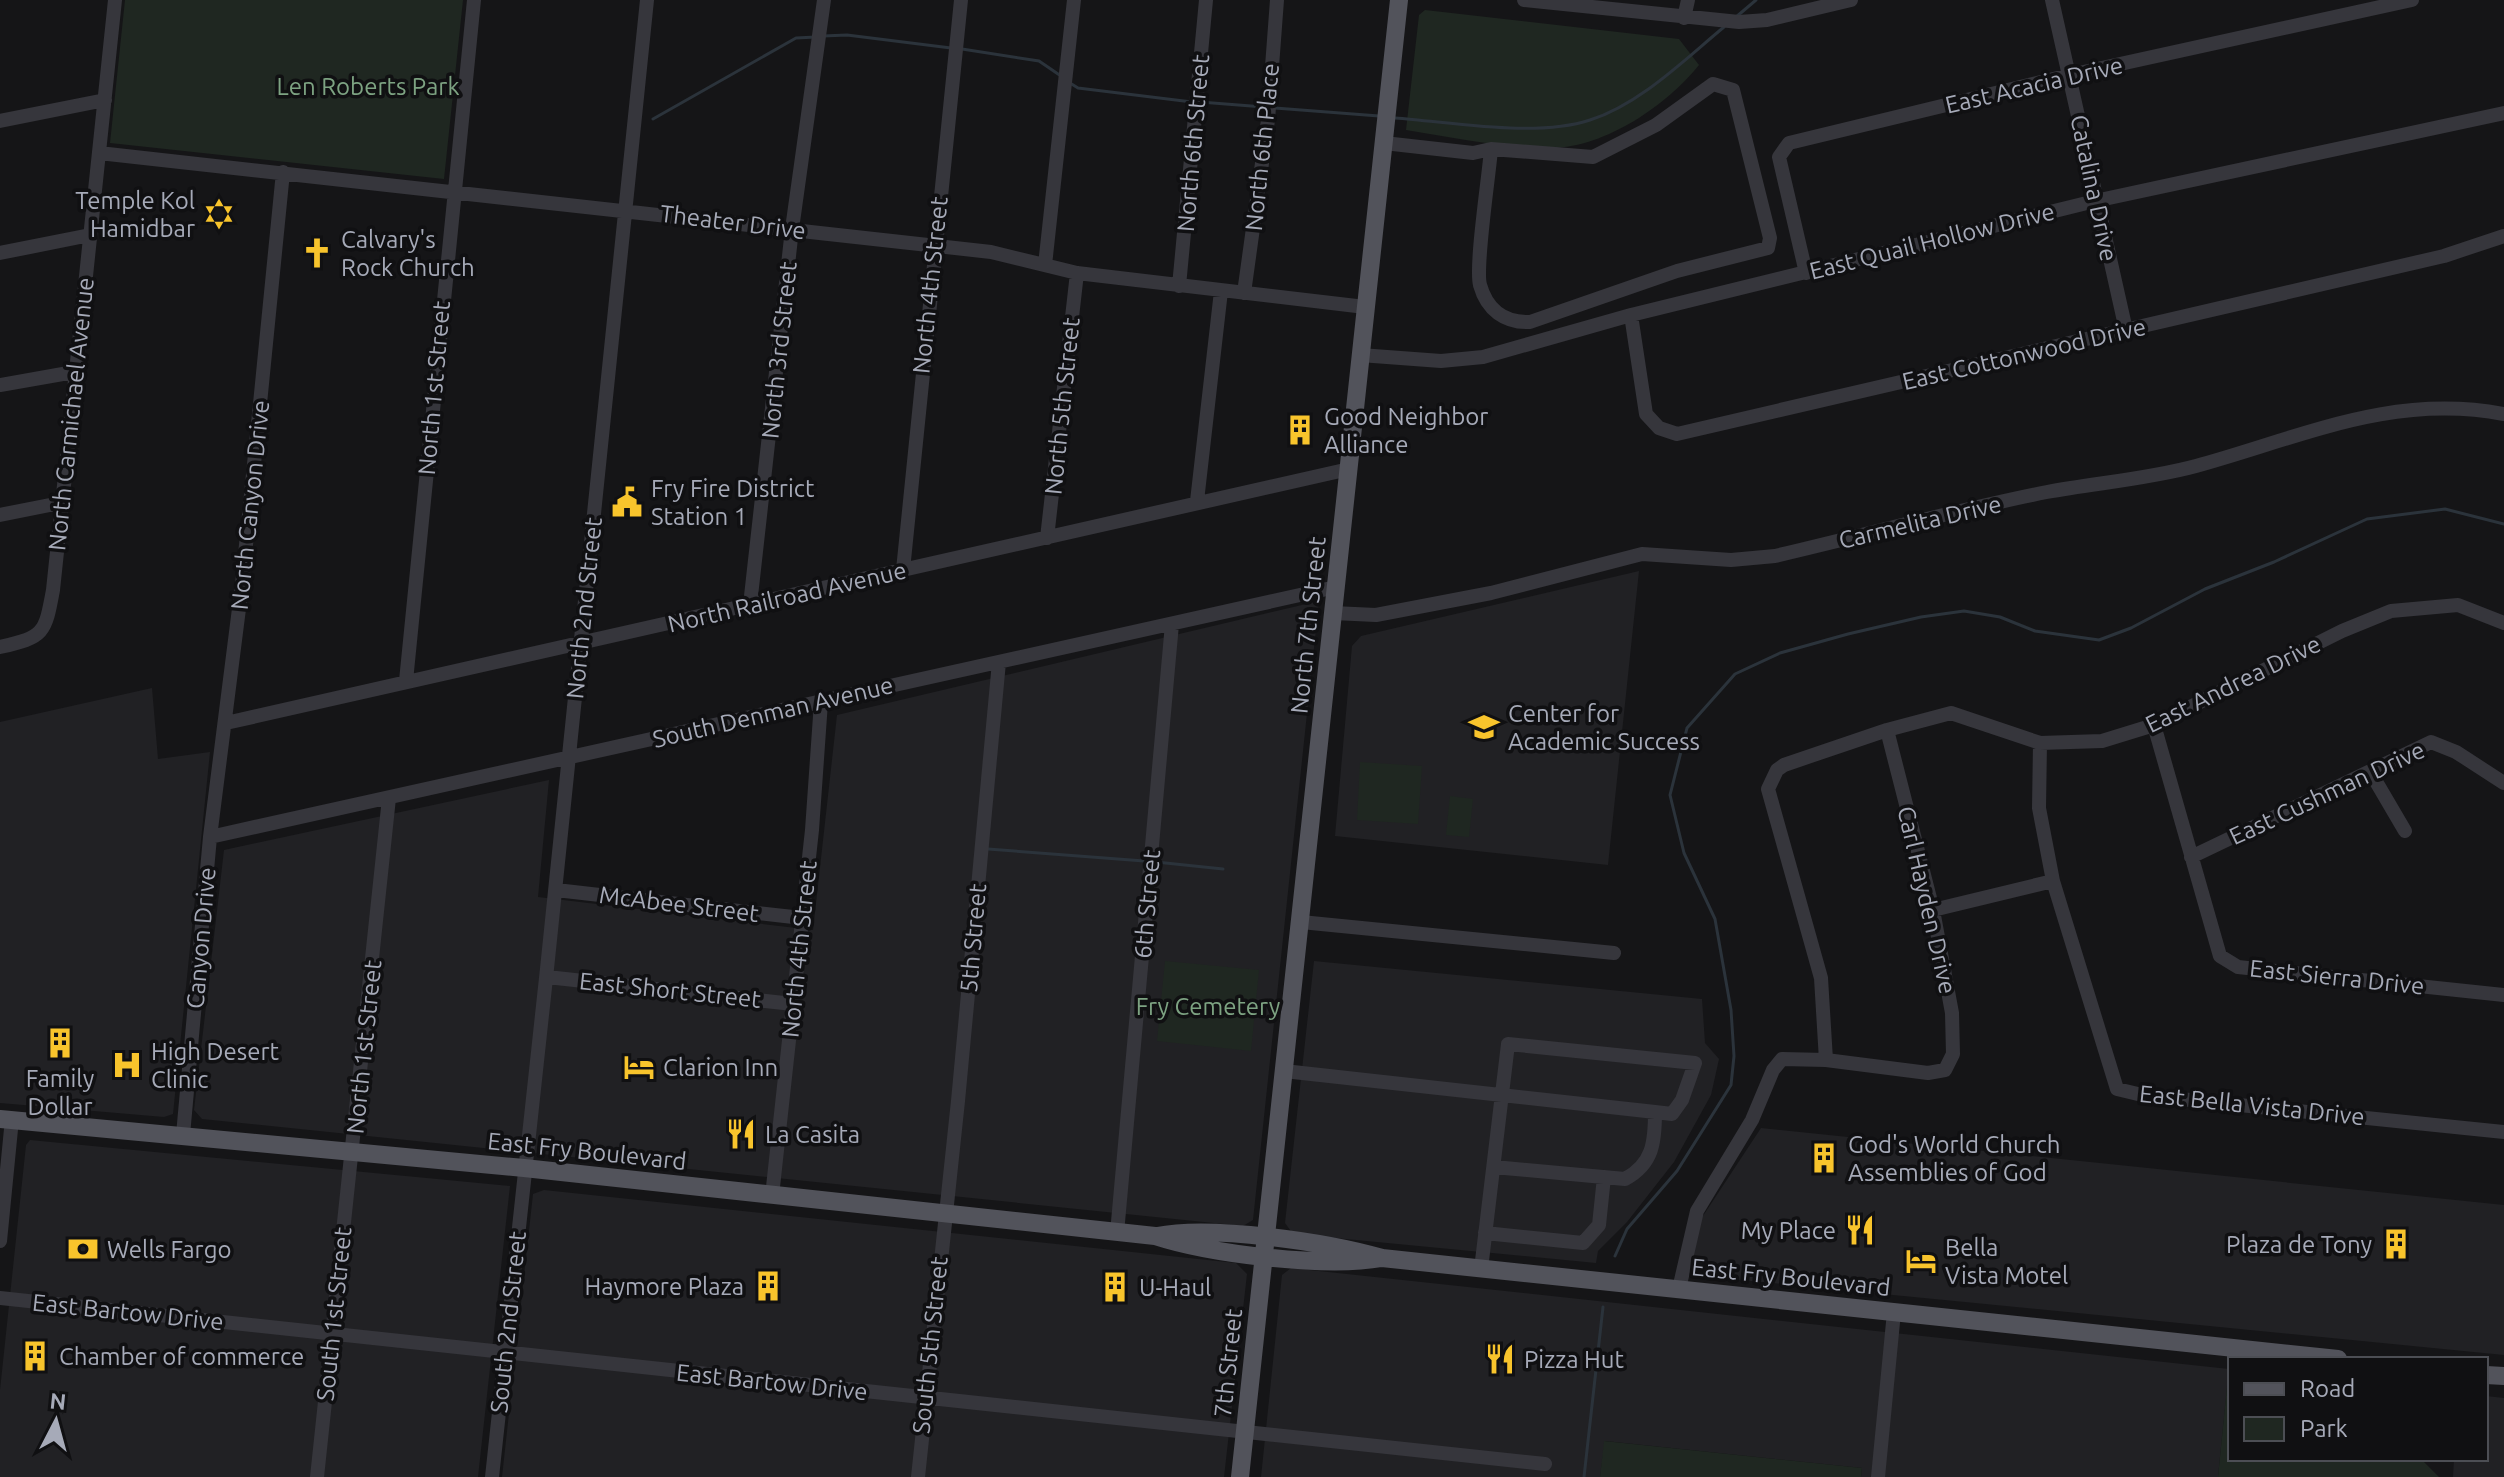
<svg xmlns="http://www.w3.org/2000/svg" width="2504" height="1477" font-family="Ubuntu,sans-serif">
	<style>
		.built { fill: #212124 }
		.green { fill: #1f2721 }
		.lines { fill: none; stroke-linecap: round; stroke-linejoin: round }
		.stream { stroke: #2b333b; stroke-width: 3 }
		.minor { stroke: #36363c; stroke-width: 14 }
		.major { stroke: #52535b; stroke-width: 18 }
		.labels { text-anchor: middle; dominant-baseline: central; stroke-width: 7; stroke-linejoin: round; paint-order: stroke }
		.street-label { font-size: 24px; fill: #a6aab8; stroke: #101012 }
		.park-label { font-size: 24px; fill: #7da382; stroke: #101012 }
		.poi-label { font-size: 24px; fill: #a6aab8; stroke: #101012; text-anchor: start }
	</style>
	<rect width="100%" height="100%" fill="#151517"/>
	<path class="built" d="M1639,571l-31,294 -273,-29 17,-190 9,-10z
		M1319,601l-66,619 -10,6 -1041,-107 -8,-9 30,-260 325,-70 -11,117 275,33 24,-215z
		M152,688l6,71 52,-7 -37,362 -9,3 -164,-14v-381z
		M1314,961l388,38 3,44 14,16 -8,36 -37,67 -47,60 -29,29 -2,12 -303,-29 -8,-11z
		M1761,1128l743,77v150l-804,-79 -10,-14 9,-40z
		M30,1140l480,46 -32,291h-478v-87l26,-245z
		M544,1190l692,73 11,11 -23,203h-722l31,-283z
		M1291,1268l938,101 -11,108h-357l1,-9 -257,-27 -5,36h-339l21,-202z
		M2486,1396l18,2v79h-51l1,-18h32z"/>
	<path class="green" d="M125,0h338l-19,179 -334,-36z
		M1425,10l254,29 20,26c-32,40 -93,82 -147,83 -49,0 -98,-10 -146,-18l13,-115z
		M1360,762l62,4 -4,58 -61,-4z
		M1450,796l23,3 -4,38 -23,-2z
		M1165,961l94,9 -8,81 -94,-10z
		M2228,1376l2,83h191l18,18h-221z
		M1604,1441l258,27 -1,9h-261z"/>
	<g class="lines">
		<path class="stream" d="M1736,17l20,-17
			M823,36l24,-1 104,13
			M962,49l77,12 22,15
			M1070,83l8,5 114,14
			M1200,102l64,5
			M1275,108l104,8
			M1395,118c57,4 140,20 195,2 50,-16 94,-60 134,-93
			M653,119l143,-81 20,-1
			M988,849l156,12
			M1156,862l67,7
			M1615,1256l12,-27 50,-58 54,-86 3,-29 -3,-46 -16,-91 -31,-66 -14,-58 17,-67 48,-54 45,-21 68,-19 73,-17 43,-6 36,6 35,14 64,9 32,-12 74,-39 69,-27 93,-43 78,-10 59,15
			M1584,1477l19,-170"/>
		<path class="minor" d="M1524,0l215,22 28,-2 84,-20
			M2052,0l74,330
			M1684,18l4,-18
			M0,121l105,-21
			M1384,143l89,10 18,-4 102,8 63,-32 57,-41 20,6 37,148 -2,10 -91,23 -147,51c-25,1 -43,-12 -50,-37 -5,-19 9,-109 11,-136
			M99,153l892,99 86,21 288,34
			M0,253l90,-18
			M1045,265l29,-265
			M1806,273l-27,-116 10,-14 281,-68 342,-75
			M1179,286l27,-286
			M1244,293l24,-173 9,-120
			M1631,315l15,99 13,14 18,6 767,-178 60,-20
			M1360,355l81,6 42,-4 148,-42 464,-114 409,-88
			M0,385l74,-13
			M1197,501l24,-210
			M0,515l60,-12
			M1047,538l30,-265
			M903,570l58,-570
			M750,605l42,-376 32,-229
			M1333,613l43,2 115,-22 151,-39 89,6 44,-4c90,-21 181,-46 272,-64 49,-9 101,-13 149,-26 106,-29 195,-73 308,-52
			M0,647c44,-10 45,-13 53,-57l62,-590
			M406,681l68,-681
			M226,723l1123,-254
			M2154,725l66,231 18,11 266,28
			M2040,743l-1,65 14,73 64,208 25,6 362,37
			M2371,773l34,58
			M210,837l1126,-250
			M2191,857l240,-115 25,10 48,31
			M556,890l246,28
			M1933,910l120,-29
			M1301,922l313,31
			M547,977l246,27
			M1826,1060l-5,-82 -53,-189 9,-19 7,-5 103,-35 64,-17 89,30 62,-2 52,-16 188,-94 49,-20 67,-6 46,18
			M1284,1071l371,41 17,2 10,-14 13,-37 -187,-19c-9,75 -18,150 -27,225
			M183,1135l27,-298 32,-252 41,-413
			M1494,1167l131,12c28,-15 30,-37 30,-67
			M772,1196l40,-366 9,-128
			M1117,1233l55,-609
			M1485,1233l98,10 16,-18 5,-48
			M0,1241l12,-122
			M1679,1289l18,-78 55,-91 21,-50 9,-11 44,1 102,13 17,-3 8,-16 -1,-41 -19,-103 -46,-180
			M0,1298l1545,166
			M317,1477l72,-679
			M492,1477c55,-492 104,-984 155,-1477
			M918,1477l40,-376 41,-439
			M1878,1477l16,-165"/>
		<path class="major" d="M0,1119l524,49 631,68c55,18 170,32 227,22
			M1157,1236c54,-11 170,6 225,22l956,101
			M2486,1375l18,1
			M1240,1477l159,-1477"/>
	</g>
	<defs>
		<g id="synagogue-bare" transform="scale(2.4)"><path d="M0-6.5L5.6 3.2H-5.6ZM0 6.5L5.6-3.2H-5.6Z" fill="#f8c42c" stroke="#101012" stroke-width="2.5" paint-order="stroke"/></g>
		<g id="church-bare" transform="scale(2.4)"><path d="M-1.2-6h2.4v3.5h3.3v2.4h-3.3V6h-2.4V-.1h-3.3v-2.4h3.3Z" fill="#f8c42c" stroke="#101012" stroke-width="2.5" paint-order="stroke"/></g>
		<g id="building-bare" transform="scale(2.4)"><path d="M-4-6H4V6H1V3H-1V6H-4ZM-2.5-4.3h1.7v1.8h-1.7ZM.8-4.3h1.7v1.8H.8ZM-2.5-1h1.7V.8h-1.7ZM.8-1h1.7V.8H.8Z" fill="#f8c42c" stroke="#101012" stroke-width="2.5" paint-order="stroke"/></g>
		<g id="civic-bare" transform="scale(2.4)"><path d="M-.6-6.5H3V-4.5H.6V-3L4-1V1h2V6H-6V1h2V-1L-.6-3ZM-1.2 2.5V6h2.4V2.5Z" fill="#f8c42c" stroke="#101012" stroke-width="2.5" paint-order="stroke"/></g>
		<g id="school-bare" transform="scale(2.4)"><path d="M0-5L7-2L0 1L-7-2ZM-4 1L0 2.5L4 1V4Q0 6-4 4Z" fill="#f8c42c" stroke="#101012" stroke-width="2.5" paint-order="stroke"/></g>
		<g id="hospital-bare" transform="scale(2.4)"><path d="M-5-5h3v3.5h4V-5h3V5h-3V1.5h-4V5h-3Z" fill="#f8c42c" stroke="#101012" stroke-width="2.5" paint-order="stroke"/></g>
		<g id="hotel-bare" transform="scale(2.4)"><path d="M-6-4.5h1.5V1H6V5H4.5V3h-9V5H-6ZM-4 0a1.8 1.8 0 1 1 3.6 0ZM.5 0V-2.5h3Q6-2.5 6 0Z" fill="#f8c42c" stroke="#101012" stroke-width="2.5" paint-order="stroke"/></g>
		<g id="restaurant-bare" transform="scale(2.4)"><path d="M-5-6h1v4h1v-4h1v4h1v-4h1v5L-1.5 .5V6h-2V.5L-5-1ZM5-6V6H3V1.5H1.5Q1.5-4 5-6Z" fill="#f8c42c" stroke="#101012" stroke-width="2.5" paint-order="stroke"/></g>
		<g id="bank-bare" transform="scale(2.4)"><path d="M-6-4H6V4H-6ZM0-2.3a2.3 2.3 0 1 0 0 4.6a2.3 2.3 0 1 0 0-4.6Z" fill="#f8c42c" stroke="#101012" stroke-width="2.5" paint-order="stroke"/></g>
	</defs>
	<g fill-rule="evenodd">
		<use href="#synagogue-bare" x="219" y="214"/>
		<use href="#church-bare" x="317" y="253"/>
		<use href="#building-bare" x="1300" y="430"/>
		<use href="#civic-bare" x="627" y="502"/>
		<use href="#school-bare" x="1484" y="727"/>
		<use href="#building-bare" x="60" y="1043"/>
		<use href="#hospital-bare" x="127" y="1065"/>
		<use href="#hotel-bare" x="639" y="1067"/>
		<use href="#restaurant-bare" x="741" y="1134"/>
		<use href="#building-bare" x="1824" y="1158"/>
		<use href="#restaurant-bare" x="1860" y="1230"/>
		<use href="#building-bare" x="2396" y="1244"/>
		<use href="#bank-bare" x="83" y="1249"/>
		<use href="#hotel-bare" x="1921" y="1261"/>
		<use href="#building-bare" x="768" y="1286"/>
		<use href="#building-bare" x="1115" y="1287"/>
		<use href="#building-bare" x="35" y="1356"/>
		<use href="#restaurant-bare" x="1500" y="1359"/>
	</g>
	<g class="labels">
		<g class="street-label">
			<text transform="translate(2034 85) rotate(-13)">East Acacia Drive</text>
			<text transform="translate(1193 143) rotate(-85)">North 6th Street</text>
			<text transform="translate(1262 147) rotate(-84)">North 6th Place</text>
			<text transform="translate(2094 188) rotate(78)">Catalina Drive</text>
			<text transform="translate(733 222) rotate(7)">Theater Drive</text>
			<text transform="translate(1932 241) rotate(-14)">East Quail Hollow Drive</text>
			<text transform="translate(930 285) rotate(-84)">North 4th Street</text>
			<text transform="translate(779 350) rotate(-84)">North 3rd Street</text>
			<text transform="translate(2024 354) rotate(-13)">East Cottonwood Drive</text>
			<text transform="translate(434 388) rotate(-85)">North 1st Street</text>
			<text transform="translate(1062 406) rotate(-84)">North 5th Street</text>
			<text transform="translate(71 414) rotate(-84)">North Carmichael Avenue</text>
			<text transform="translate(250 505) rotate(-84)">North Canyon Drive</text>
			<text transform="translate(1920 522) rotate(-13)">Carmelita Drive</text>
			<text transform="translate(787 597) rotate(-13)">North Railroad Avenue</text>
			<text transform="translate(584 608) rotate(-84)">North 2nd Street</text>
			<text transform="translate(1308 625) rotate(-84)">North 7th Street</text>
			<text transform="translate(2233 684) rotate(-26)">East Andrea Drive</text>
			<text transform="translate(773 712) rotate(-13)">South Denman Avenue</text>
			<text transform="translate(2327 793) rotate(-25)">East Cushman Drive</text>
			<text transform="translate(1927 900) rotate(77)">Carl Hayden Drive</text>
			<text transform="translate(679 904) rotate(7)">McAbee Street</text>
			<text transform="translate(1147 904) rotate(-85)">6th Street</text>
			<text transform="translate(201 938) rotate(-85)">Canyon Drive</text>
			<text transform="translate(973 938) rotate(-85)">5th Street</text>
			<text transform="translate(799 949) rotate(-84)">North 4th Street</text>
			<text transform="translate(2337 977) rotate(6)">East Sierra Drive</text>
			<text transform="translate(670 990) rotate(6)">East Short Street</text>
			<text transform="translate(364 1047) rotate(-84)">North 1st Street</text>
			<text transform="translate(2252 1105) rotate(6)">East Bella Vista Drive</text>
			<text transform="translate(587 1151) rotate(6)">East Fry Boulevard</text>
			<text transform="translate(1791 1277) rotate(6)">East Fry Boulevard</text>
			<text transform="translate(128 1312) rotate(6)">East Bartow Drive</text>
			<text transform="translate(334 1314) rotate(-84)">South 1st Street</text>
			<text transform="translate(508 1322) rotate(-84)">South 2nd Street</text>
			<text transform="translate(930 1345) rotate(-84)">South 5th Street</text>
			<text transform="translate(1228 1363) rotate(-84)">7th Street</text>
			<text transform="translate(772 1382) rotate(6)">East Bartow Drive</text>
		</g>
		<g class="park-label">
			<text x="368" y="86">Len Roberts Park</text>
			<text x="1208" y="1006">Fry Cemetery</text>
		</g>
		<g class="poi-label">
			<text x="195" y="200" text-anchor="end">Temple Kol<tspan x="195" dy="28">Hamidbar</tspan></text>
			<text x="341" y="239">Calvary's<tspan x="341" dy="28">Rock Church</tspan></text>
			<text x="1324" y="416">Good Neighbor<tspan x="1324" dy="28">Alliance</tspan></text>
			<text x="651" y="488">Fry Fire District<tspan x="651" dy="28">Station 1</tspan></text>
			<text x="1508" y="713">Center for<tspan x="1508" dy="28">Academic Success</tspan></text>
			<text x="151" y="1051">High Desert<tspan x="151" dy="28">Clinic</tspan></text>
			<text x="663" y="1067">Clarion Inn</text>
			<text x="60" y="1078" text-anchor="middle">Family<tspan x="60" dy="28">Dollar</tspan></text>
			<text x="765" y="1134">La Casita</text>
			<text x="1848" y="1144">God's World Church<tspan x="1848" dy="28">Assemblies of God</tspan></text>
			<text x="1836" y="1230" text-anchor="end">My Place</text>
			<text x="2372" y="1244" text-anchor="end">Plaza de Tony</text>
			<text x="1945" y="1247">Bella<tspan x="1945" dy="28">Vista Motel</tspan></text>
			<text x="107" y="1249">Wells Fargo</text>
			<text x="744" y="1286" text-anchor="end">Haymore Plaza</text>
			<text x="1139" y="1287">U-Haul</text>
			<text x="59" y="1356">Chamber of commerce</text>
			<text x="1524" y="1359">Pizza Hut</text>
		</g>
	</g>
	<rect x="2228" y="1357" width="260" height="104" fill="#101012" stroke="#4c4e54" stroke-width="2"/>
	<rect x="2244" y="1383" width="40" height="12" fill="#52535b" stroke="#4c4e54" stroke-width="2"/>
	<text x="2300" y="1397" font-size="24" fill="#a6aab8">Road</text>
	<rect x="2244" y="1417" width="40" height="24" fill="#1f2721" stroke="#4c4e54" stroke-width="2"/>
	<text x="2300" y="1437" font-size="24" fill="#a6aab8">Park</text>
	<g transform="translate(56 1421) rotate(6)" stroke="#101012" stroke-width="6" paint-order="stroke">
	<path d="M0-6L14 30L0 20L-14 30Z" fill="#a6aab8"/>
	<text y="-12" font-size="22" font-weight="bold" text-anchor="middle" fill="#a6aab8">N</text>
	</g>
</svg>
